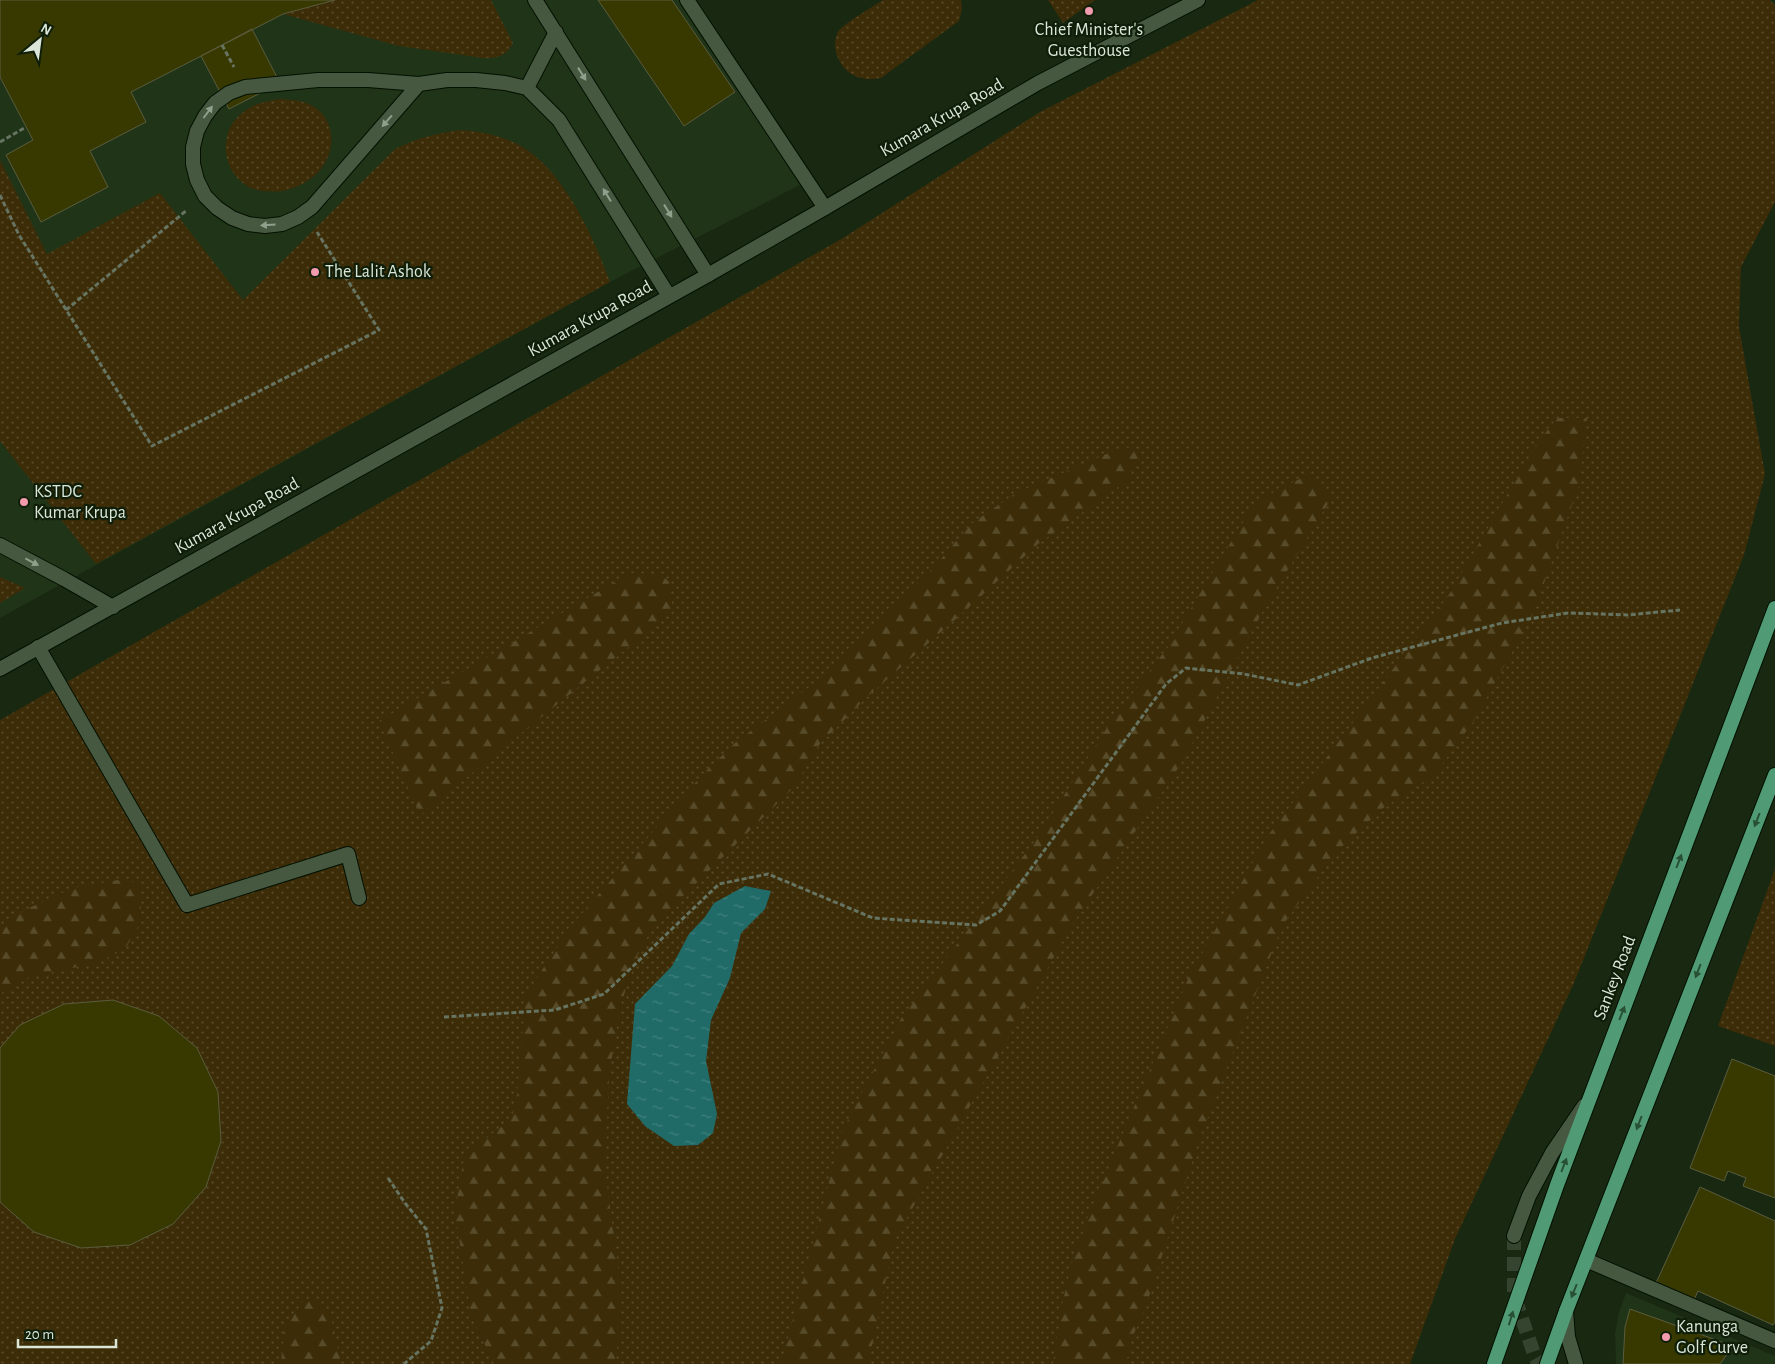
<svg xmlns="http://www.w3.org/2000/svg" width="1775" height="1364" font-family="'Alegreya Sans',sans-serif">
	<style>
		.built { fill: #203418 }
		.grass { fill: url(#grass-dots) }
		.forest { fill: url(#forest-firs) }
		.water { fill: url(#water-ripples) }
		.building { fill: #383901; stroke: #5a5c3e }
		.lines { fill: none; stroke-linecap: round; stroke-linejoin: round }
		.tertiary-tunnel { stroke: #35442f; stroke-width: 14; stroke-dasharray: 14 7; stroke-linecap: butt }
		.service-casing { stroke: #031000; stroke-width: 16 }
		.tertiary-casing { stroke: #031000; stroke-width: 16 }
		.primary-casing { stroke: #031000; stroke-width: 16 }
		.path { stroke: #667461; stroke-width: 3; stroke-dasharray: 5 2.5; stroke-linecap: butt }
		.service { stroke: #465940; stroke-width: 14 }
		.tertiary { stroke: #465940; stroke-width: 14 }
		.primary { stroke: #509b76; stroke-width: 14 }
		.oneway { fill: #90a08c }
		.oneway2 { fill: #285034 }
		.poi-dot { fill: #f29aae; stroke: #0e1e08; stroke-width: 2 }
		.labels { text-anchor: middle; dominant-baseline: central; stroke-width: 4.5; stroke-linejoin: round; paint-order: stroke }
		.poi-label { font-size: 18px; fill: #dbe6d8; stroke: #0e1e08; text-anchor: start }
		.street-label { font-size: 18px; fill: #dbe6d8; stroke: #0e1e08 }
	</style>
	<defs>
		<pattern id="grass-dots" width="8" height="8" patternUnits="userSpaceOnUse" patternTransform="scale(1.25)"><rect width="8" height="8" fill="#3c2c07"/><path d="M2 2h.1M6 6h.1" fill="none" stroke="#584b2a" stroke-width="1.8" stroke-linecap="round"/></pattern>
		<pattern id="forest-firs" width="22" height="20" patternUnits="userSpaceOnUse" patternTransform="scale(1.25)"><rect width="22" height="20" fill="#3c2c07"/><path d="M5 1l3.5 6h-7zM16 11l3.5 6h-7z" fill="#584b2a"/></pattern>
		<pattern id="water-ripples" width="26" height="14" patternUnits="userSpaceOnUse" patternTransform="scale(1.25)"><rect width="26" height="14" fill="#206b68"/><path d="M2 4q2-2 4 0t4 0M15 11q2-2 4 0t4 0" fill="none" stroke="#40807d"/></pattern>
	</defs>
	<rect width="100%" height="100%" fill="#182811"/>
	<path class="built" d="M0,0h681l121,184 -192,98 -610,336z
		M1626,1293l149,63v8h-159l-1,-31 4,-21z"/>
	<path class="grass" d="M335,0h156l22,43c-7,13 -16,16 -30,15l-84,-12 -116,-32z
		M883,0h78l1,9 -3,12 -78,57c-7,1 -13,2 -20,0 -19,-4 -32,-28 -23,-46 3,-7 36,-26 45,-32z
		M1048,0h47l-32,23z
		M1258,0h512l5,5v197l-34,65 -2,60 26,147 -21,81 -170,428 -119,256 -45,125h-1410v-644l843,-482 197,-126z
		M280,99c8,1 19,1 26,4 29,11 32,44 15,66 -9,11 -25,20 -39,22 -11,1 -23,1 -33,-4 -28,-15 -31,-54 -8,-73 11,-10 25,-13 39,-15z
		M462,130c21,2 41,6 59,16 43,25 73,92 89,136l-514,282 -96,-123v-281l47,94 113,-61 83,107 152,-151c23,-11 41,-16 67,-19z
		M0,577l25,11 -25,15z
		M1775,869v177l-57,-20z"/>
	<path class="forest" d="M1557,418h30l-8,67 -46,129 -60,108 -39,53 -51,33 -47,44 -54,74 -83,214 -54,169 -13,29 -6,26h-73l9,-59 14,-60 112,-266 79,-142 184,-245 85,-147z
		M1123,447l19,3 -14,30 -90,64 -80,73 -90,79 -49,49 -25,42 -140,138 -17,31 -17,51 -11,68 -4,95 16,121v37l-7,36h-120l-23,-49 -16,-103 8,-49 8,-13 39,-30 6,-15 10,-111 46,-69 130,-150 34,-33 84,-63 114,-112 37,-43 45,-31z
		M1309,474l23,23 -67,110 -82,154 -110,162 -179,318 -26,123h-87l62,-235 59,-112 135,-179 73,-115 58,-76 87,-145z
		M630,573l31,1 8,8 4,29 -253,204 -41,-94z
		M124,879l17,6v37l-16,27 -29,14 -67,14 -29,17v-68l29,-18 44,-20z
		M319,1300l11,12 11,52h-60l3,-34 19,-29z"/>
	<path class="water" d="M745,886l26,5 -6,18 -24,24 -11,45 -19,42 -5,41 11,53 -4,19 -15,12 -24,1 -29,-20 -18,-22 8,-100 37,-38 17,-32 16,-17 9,-14z"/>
	<path class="building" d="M0,0h335l-52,14 -152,78 15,30 -56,29 18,36 -67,35 -35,-67 27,-15 -33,-63z
		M598,0h74l63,92 -51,34z
		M252,29l28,54 -51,26 -28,-53z
		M113,1000l46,16 38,32 21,44 3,49 -15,46 -33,37 -43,21 -49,3 -47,-16 -34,-30v-154l20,-23 44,-21z
		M1732,1059l43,17v122l-32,-12 3,-8 -18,-7 -4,10 -34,-13z
		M1700,1187l75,34v101l-2,3 -75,-34 -4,9 -38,-17z
		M1630,1309l103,37 -13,18h-97l2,-37z"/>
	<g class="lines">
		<path class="tertiary-tunnel" d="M1514,1236v59l21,62 4,7"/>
		<g class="service-casing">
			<path id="service" d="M535,0l173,275
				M687,0l138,208
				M419,84l-107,123 -14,10 -16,7 -17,2 -17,-2 -16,-6 -15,-10 -12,-12 -8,-16 -4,-16v-17l4,-16 8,-15 10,-13 14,-10 16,-6 73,-7h50l51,4 28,-4h29l29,3 22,5 32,32 110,176
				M527,88l29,-56
				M0,545l64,34 49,28
				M38,647l149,258 161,-51 11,44
				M1586,1260l189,81"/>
		</g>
		<g class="tertiary-casing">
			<path id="tertiary" d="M0,669l708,-394 117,-67 213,-125 160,-83
				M1514,1236l15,-40 23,-43 32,-47
				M1566,1311l2,26 8,27"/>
		</g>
		<g class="primary-casing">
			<path id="primary" d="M1494,1364l63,-179 218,-577
				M1547,1364l19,-53 209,-536"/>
		</g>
		<path class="path" d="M222,45l12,22
			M0,142l26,-15
			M0,195l19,40 133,211 227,-116 -62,-98
			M66,310l121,-100
			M444,1017l111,-7 49,-16 115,-110 49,-10 105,44 103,7 24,-14 166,-227 20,-16 58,6 54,11 74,-27 130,-35 66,-10 59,2 53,-5
			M388,1178l17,25 21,26 16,79 -11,33 -27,23"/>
		<use href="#service" class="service"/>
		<use href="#tertiary" class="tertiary"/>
		<use href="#primary" class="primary"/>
	</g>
	<defs><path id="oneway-solid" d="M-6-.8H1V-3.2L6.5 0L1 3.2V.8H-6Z" transform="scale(1.25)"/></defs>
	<g class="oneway">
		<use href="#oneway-solid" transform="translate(582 74) rotate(58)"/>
		<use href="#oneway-solid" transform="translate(208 112) rotate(-53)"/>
		<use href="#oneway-solid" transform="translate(387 121) rotate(131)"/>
		<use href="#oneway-solid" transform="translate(607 195) rotate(-122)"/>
		<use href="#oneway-solid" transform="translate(668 211) rotate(58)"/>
		<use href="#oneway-solid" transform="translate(268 225) rotate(177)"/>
		<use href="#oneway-solid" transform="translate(32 562) rotate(28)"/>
	</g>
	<g class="oneway2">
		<use href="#oneway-solid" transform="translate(1757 820) rotate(111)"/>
		<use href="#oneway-solid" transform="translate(1679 861) rotate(-69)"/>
		<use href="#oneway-solid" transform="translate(1698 971) rotate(111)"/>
		<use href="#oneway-solid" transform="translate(1622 1013) rotate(-69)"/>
		<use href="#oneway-solid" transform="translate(1639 1123) rotate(111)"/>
		<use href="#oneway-solid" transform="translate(1564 1165) rotate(-69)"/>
		<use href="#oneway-solid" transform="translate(1574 1291) rotate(112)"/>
		<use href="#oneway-solid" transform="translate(1511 1318) rotate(-73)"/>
	</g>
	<g class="poi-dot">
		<circle cx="1089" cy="11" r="5"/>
		<circle cx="315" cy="272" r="5"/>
		<circle cx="24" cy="502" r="5"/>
		<circle cx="1666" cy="1337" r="5"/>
	</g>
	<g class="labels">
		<g class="poi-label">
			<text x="1089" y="30" text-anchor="middle">Chief Minister's<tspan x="1089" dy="21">Guesthouse</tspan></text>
			<text x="325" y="272">The Lalit Ashok</text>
			<text x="34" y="492">KSTDC<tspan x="34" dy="21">Kumar Krupa</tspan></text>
			<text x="1676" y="1327">Kanunga<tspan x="1676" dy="21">Golf Curve</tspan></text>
		</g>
		<g class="street-label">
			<text transform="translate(942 118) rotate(-30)">Kumara Krupa Road</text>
			<text transform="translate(590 319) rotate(-29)">Kumara Krupa Road</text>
			<text transform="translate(237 516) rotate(-29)">Kumara Krupa Road</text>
			<text transform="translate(1615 978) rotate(-69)">Sankey Road</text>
		</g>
	</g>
	<g transform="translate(40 40) rotate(29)" stroke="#0e1e08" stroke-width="4" paint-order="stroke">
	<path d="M0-4L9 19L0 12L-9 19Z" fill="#dbe6d8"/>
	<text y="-8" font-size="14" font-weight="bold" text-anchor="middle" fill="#dbe6d8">N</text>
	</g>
	<path d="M18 1339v8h98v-8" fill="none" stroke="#dbe6d8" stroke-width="2.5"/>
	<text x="25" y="1339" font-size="15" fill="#dbe6d8" stroke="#0e1e08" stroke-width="4" paint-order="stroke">20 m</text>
</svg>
